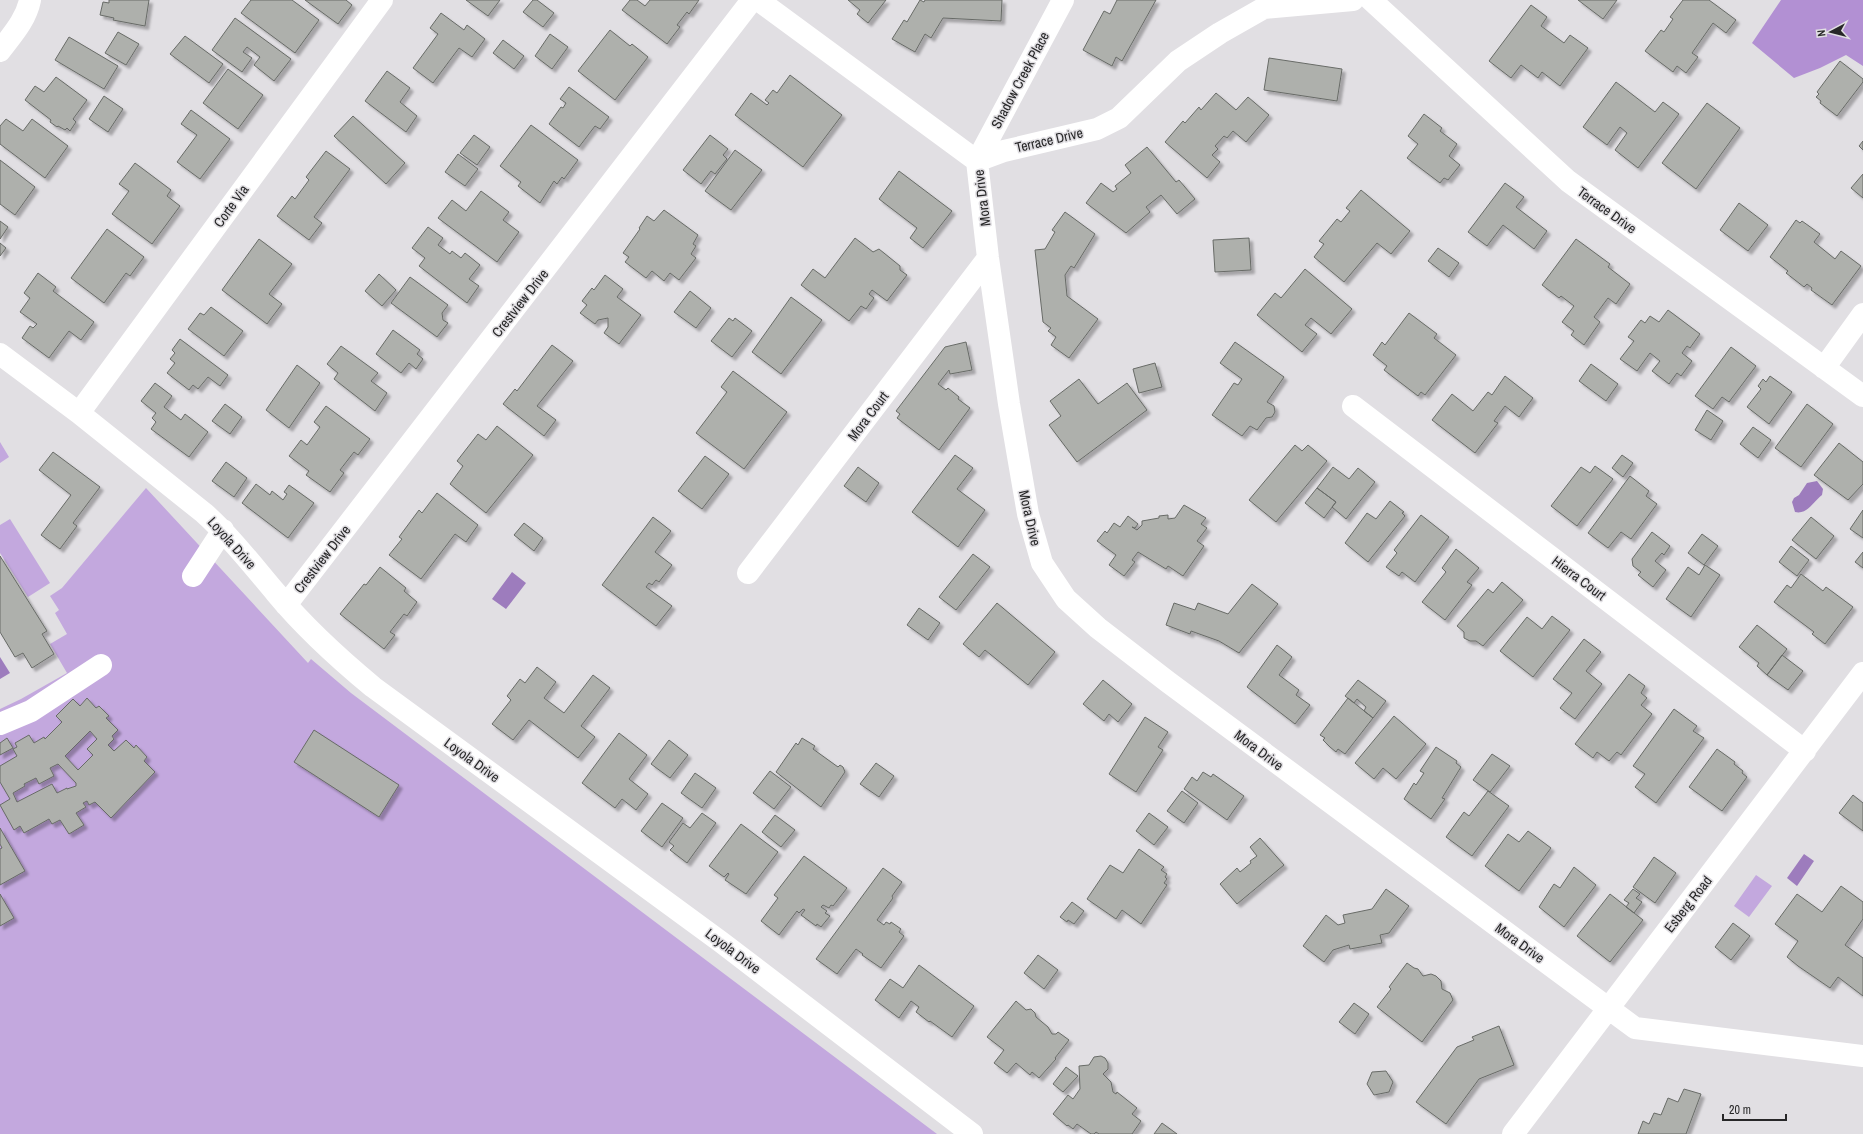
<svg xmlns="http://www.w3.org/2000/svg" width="1863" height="1134" font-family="'Archivo Narrow',sans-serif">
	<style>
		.green { fill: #c3a8de }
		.forest { fill: #b290d3 }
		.water { fill: #9d7cbd }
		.building { fill: #aeb0ac; stroke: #686b67; fill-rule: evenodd; filter: url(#shadow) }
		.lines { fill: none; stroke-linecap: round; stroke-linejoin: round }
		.minor { stroke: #fff; stroke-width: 22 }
		.labels { text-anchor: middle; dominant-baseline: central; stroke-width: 3; stroke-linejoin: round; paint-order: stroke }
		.street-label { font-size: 14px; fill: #272728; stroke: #e1dfe3 }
	</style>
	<defs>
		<filter id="shadow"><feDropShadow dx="3.5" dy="3.5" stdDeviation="1" flood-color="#0004"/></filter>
	</defs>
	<rect width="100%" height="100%" fill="#e1dfe3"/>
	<path class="green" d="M0,442l9,15 -9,6z
		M146,488l162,175 3,-4 40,34 586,441h-937v-425l21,-10 46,-26 -17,-29 17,-10 -12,-21 4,-3 -9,-14 12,-8z
		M10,519l40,64 -22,14 -28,-44v-28z
		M1756,875l16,11 -23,31 -15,-11z"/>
	<path class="forest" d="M1781,0h82v66l-17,-11 -26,13 -26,10 -42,-35z"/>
	<path class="water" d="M1817,481l6,8 -1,6c-9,7 -15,20 -27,17l-3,-10 2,-4 5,-3 8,-12z
		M512,572l14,11 -20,26 -14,-10z
		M0,657l10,16 -10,6z
		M1804,854l10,7 -17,25 -10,-8z"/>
	<path class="building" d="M109,0h40l-4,26 -32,-6 1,-2 -14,-3 3,-13 6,1z
		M251,0h41l27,20 -24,33 -54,-40z
		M305,0h41l6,5 -14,19z
		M466,0h34l-12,16z
		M533,0h4l17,13 -11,14 -20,-15z
		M630,0h7l8,6 5,-6h49l-10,14 -2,-2 -10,13 3,2 -13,17 -45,-34z
		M848,0h38l-18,23 -11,-9 3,-4z
		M920,0l4,2 1,-2h77l-1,21 -58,-3 -12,20 -6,-4 -10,18 -23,-13 12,-19 3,2z
		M1117,0h39l-34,61 -6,-4 -4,9 -29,-16 21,-39 6,3z
		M1578,0h39l-14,19z
		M1683,0h26l27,20 -10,13 -13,-10 -21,30 6,4 -12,16 -9,-7 -4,6 -28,-21 16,-21 3,2 9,-13 -3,-2z
		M1531,5l16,12 -6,9 23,17 6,-8 18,13 -28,38 -18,-14 -4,6 -17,-13 -10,13 -22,-17z
		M441,13l23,17 3,-5 18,14 -13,18 -13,-9 -26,35 -20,-15 25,-34 -8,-6z
		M235,18l56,41 -17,22 -20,-16 6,-8 -13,-10 -4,5 9,6 -10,14 -30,-22z
		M610,30l20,16 2,-2 16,13 -33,43 -37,-29z
		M118,32l21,12 -13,21 -21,-12z
		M550,34l18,13 -16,22 -17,-13z
		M185,36l38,28 -14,19 -39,-29z
		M69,37l49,29 -14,23 -49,-29z
		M503,40l21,16 -10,13 -21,-16z
		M1269,58l73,11 -5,32 -73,-11z
		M1840,61l23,18v3l-26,34 -17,-13 1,-2 -5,-4 3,-3 -2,-2z
		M228,69l35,26 -25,34 -35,-26z
		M387,71l23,17 -10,14 17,14 -11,16 -41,-31z
		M790,75l52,40 -39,52 -68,-52 16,-22 16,12 2,-2 -4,-3 8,-10 4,3z
		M56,77l31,23 -14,19 3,3 -6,9 -3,-3 -2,2 -7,-4 -1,1 -7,-5 1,-2 -26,-20 10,-14 9,6z
		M1616,82l39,30 8,-10 16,12 -41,54 -23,-18 12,-17 -7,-6 -13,18 -24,-18z
		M569,87l40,30 -9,12 -5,-3 -16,21 -30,-23 12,-17 2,1 3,-5 -6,-4z
		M1216,93l20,17 12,-13 21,18 -23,27 -13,-11 -6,7 -3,-2 -9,10 3,3 -6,6 8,7 -13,16 -42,-36 18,-21 2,2 14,-16 2,3z
		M104,96l19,13 -15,23 -19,-13z
		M1707,103l33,25 -44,61 -34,-26z
		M191,110l39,29 -30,40 -23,-17 20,-27 -16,-11z
		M1424,114l18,14 -2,3 17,13 -8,12 11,9 -12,15 -4,-2 -4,5 -33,-25 11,-14 -10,-8z
		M353,116l52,47 -19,21 -52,-48z
		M6,119l17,12 9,-12 36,27 -23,32 -45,-34v-18z
		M531,125l47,35 -14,19 -2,-2 -5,7 -3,-3 -14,22 -22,-17 3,-4 -21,-16z
		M474,135l16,12 -13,18 -17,-12z
		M710,135l18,14 -5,6 4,4 -12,15 -4,-3 -10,13 -18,-14z
		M1863,141v9l-4,-4z
		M1147,147l29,35 3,-2 16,19 -18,15 -16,-19 -15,12 4,5 -24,21 -40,-30 15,-20 12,9 4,-3 -2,-3 16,-13 -6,-8z
		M735,150l27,20 -31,40 -26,-19z
		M326,151l24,18 -36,48 8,6 -13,17 -32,-24 15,-20 3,3 14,-19 -3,-3z
		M458,154l20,15 -13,17 -20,-14z
		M0,160l35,27 -20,28 -15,-11z
		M135,163l36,27 -4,6 13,10 -28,38 -40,-30 17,-23 -10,-7z
		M899,171l53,40 -29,37 -13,-10 7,-10 -38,-29z
		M1863,174v24l-12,-10z
		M1505,183l19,14 -8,10 31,24 -13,18 -31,-24 -16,21 -19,-14z
		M1361,190l49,41 -19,23 -14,-11 -33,39 -30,-25 10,-13 -5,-3 18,-22 4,3 9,-11 -4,-3z
		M481,191l28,21 -6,8 16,12 -22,30 -59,-44 14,-18 14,11z
		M1739,203l29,22 -20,26 -28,-21z
		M664,210l34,25 -5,9 3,2 -5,8 5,4 -17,22 -9,-7 -6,8 -12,-10 -6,7 -21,-16 4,-5 -6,-4 17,-24 -1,-1 8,-12 7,5z
		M1065,212l30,22 -21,34 -3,-2 -6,9 2,21 31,23 -29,39 -18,-13 5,-8 -8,-6 3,-3 -8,-6 -8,-72 10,-1 10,-17 -3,-2z
		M1796,220l4,3 2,-2 18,13 -6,8 21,17 6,-8 20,15 -29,39 -21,-15 1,-2 -5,-4 -3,3 -18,-14 2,-2 -18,-14z
		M0,221l8,6 -8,12z
		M428,227l15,11 -5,7 12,9 2,-3 9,7 4,-5 15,12 -11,14 10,7 -12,17 -48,-37 6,-8 -13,-10z
		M107,229l37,28 -14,19 -4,-3 -22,30 -33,-25z
		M855,238l18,14 6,-3 21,17v4l7,5 -20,26 -15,-11 -3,4 5,4 -8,11 -5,-3 -12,15 -48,-36 12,-16 12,9z
		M1249,238l2,32 -36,2 -2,-32z
		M259,239l33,25 -23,30 13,10 -15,20 -45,-34z
		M1576,239l34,25 -2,3 22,17 -14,20 -8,-6 -14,19 6,5 -16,23 -13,-10 3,-4 -12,-9 12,-16 -13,-10 -2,2 -17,-13z
		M0,243l6,5 -6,8z
		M1438,248l21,15 -10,14 -21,-16z
		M1305,269l47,40 -21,25 -20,-16 -6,7 12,9 -15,18 -45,-37 18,-22 6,5z
		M38,273l18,14 -3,4 41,31 -13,18 -12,-9 -20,27 -27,-20 8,-12 3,2 4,-4 -17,-12 10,-14 -6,-5z
		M379,274l17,16 -14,16 -17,-15z
		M605,275l18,14 -6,8 24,18 -22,29 -15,-11 4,-6v-9l-10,2 -3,4 -15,-11 7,-8 -5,-4 10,-13 2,2z
		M410,277l38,28 -6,8 1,7 5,3 -11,14 -46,-34z
		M690,291l21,17 -15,20 -22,-16z
		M791,297l31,23 -41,54 -29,-22z
		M211,307l32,24 -19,25 -36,-27 12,-16 4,2z
		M1668,310l32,24 -10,14 -3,-2 -5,7 10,8 -11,15 -4,-3 -8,11 -17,-13 8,-10 -10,-8 -13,18 -17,-12 14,-18 -6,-4 13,-17 4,3 5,-7 9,6z
		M1409,313l28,21 -3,4 22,17 -31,40 -4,-3 -3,4 -34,-26 3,-4 -14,-11 9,-13 3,3z
		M729,318l4,3 2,-3 17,13 -20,26 -21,-16z
		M393,330l27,20 -3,4 6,5 -7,10 -7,-6 -8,10 -25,-19z
		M180,339l48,36 -8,11 -12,-9 -10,12 -5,-4 -4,5 -22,-17 8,-10 -5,-4 5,-6 -3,-3z
		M966,342l6,28 -22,4 -1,-4 -11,14 8,6 2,-2 11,9 -1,2 12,9 -31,42 -42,-32 3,-4 -4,-3 49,-64z
		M1235,342l49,35 -17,25 7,4 1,6 -3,5 -6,1 -9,12 -7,-4 -8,10 -30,-21 22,-32 4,2 4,-6 -22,-16z
		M552,345l21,16 -36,45 19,14 -12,16 -41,-32 12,-15 2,2z
		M341,346l37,27 -7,8 16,12 -12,18 -41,-32 4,-6 -11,-9z
		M1731,347l25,19 -27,36 -7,-5 -9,12 -18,-13z
		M1155,363l7,24 -23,6 -6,-24z
		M1591,364l27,20 -12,17 -27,-20z
		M297,365l23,18 -31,45 -23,-18z
		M733,371l54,41 -43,57 -48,-36 31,-41 -6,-5z
		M1505,376l28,22 -14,19 -14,-11 -11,15 4,2 -23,30 -43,-33 20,-26 21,17 15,-19 4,3z
		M1770,376l22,16 -23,32 -22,-17 14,-18 -3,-3 5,-7 3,3z
		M1079,379l19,25 29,-21 20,27 -70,52 -28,-37 12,-9 -11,-15z
		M155,383l17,13 -8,11 17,13 4,-6 23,18 -19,25 -38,-28 5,-7 -4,-4 4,-5 -15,-12z
		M225,404l17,13 -12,17 -18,-13z
		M1807,404l26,20 -32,43 -26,-19z
		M326,406l44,33 -12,16 -4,-3 -14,18 4,3 -14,19 -24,-17 3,-4 -20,-15 12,-16 6,5 13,-18 -6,-5z
		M1707,410l16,11 -12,19 -16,-10z
		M497,426l36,29 -47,58 -36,-29 13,-18 -6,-5 21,-27 8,6z
		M1753,427l18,13 -13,18 -18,-14z
		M1839,443l24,19v22l-15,16 -34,-25z
		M1295,445l7,6 6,-6 19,16 -51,61 -27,-22z
		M53,452l47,35 -27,36 4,3 -17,23 -19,-14 30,-40 -32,-25z
		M955,455l18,13 -16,21 28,21 -27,37 -46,-35z
		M1622,455l11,8 -10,14 -11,-9z
		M705,456l24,18 -27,35 -24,-18z
		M226,462l21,16 -13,19 -22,-16z
		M1595,466l18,13 -36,47 -26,-20 30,-39 9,6z
		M858,467l21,16 -13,19 -22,-16z
		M1333,467l16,12 9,-11 17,14 -29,37 -14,-12 4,-5 -19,-14z
		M1630,476l19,15 -3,5 11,8 -26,35 -10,-7 -13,16 -20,-15z
		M256,484l14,11 2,-4 11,9 4,-6 -3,-2 5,-7 25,18 -26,35 -46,-35z
		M1317,488l19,14 -12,16 -19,-15z
		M437,493l41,32 -12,17 -11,-8 -34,45 -32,-24 13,-16 -3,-2 20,-27 3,3z
		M1390,501l14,11 -2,1 3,3 -37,46 -23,-19 22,-30 9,6z
		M1184,505l22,13 -5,6 6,4 -10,13 7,5 -21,30 -15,-10 -2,3 -28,-17 -6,8 3,2 -11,14 -15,-11 7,-10 -19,-14 8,-10 2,2 7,-10 6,4 8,-11 10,8 -3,4 -3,-1 5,3 5,-5v-4l17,-3v-2l9,-1v4l7,-1z
		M1863,510v28l-13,-9z
		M1421,515l28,22 -34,45 -13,-10 -3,4 -13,-9 11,-14 -3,-3z
		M653,517l18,14 -16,21 17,13 -13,17 -3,-2 -4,5 -3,-2 -3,4 26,19 -16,20 -54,-41z
		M1811,517l23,19 -18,23 -24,-19z
		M524,523l19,15 -9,13 -20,-16z
		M1652,532l18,14 -6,9 -2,-2 -7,8 11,9 -13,17 -15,-12 3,-3 -8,-6 -1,-7z
		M1702,534l16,12 -14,19 -16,-12z
		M1791,546l18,14 -12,16 -18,-14z
		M1456,549l23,19 -12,14 5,3 -27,35 -23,-18 24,-30 -4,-4z
		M1863,552v16l-8,-6z
		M973,554l17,13 -34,43 -17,-13z
		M0,556l47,75 -5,3 12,20 -22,14 -9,-15 -8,4 -15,-25z
		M1705,565l15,10 -29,42 -25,-18 22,-32 11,8z
		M380,567l26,21 -2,3 13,11 -10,14 -3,-2 -14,18 5,3 -11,14 -44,-35 24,-30 2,1z
		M1801,574l22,17 3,-4 27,20 -28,37 -13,-10 2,-2 -40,-30 13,-17 4,3z
		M1502,582l21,18 -40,46 -7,-5h-6l-6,-3v-6l-7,-6 31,-37 5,4z
		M1252,584l26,20 -39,49 -20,-12 -28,-10 -1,3 -24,-9 8,-22 21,7 3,-7 30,11z
		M997,603l58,49 -27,33 -43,-35 -6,7 -16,-13z
		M919,608l21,15 -12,17 -21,-15z
		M1552,616l18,14 -37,47 -33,-26 27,-34 15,12z
		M1757,625l30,24 -20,26 -10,-9 2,-3 -20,-16z
		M1584,639l17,13 -15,19 16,13 -27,35 -15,-11 12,-15 -19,-14z
		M1277,645l15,12 -13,18 20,15 -3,5 14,10 -15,19 -48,-37z
		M1782,655l21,16 -15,19 -21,-15z
		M537,667l19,15 -12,16 20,15 29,-38 17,13 -29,38 14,11 -17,21 -49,-38 -16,20 -21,-16 19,-24 -4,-4 13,-17 5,4z
		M1629,674l16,12 -4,7 6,5 -6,7 11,9 -31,41 -4,-3 -8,9 -12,-9 -4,6 -18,-14z
		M1103,680l29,24 -14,18 -9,-8 -5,7 -21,-17z
		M1358,680l28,21 -13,17 -9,-7 2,-4 -9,-8 -3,4 -9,-7z
		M87,698l9,10 3,-2 10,10 -3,2 12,12 -6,6 2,3 -6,6 6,6 12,-11 8,8 2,-3 11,12 -3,4 11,11 -44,46 -16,-16 -6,3 -2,-4 -4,2 3,4 -10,6 8,12 -15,9 -9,-14 -8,4 -3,-5 -25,14 -4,-7 -6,4 -14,-25 10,-6 -10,-17v-16l17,-10 -4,-7 4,-2 -2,-4 14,-8 5,8 10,-6 1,2 17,-17 -6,-6 17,-17 7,7zM90,731l7,8 -10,10 6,6 -15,15 -13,-14zM58,764l18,19v3l-9,3v-1l-10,5 -5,-9 -35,18 -4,-9 12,-7 -1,-2 12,-6 3,6 15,-8 -4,-8z
		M1348,698l25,20 -28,36 -7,-5 -2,3 -6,-5 -7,-7 2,-2 -5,-3z
		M1674,709l23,17 -4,5 11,7 -48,65 -21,-16 10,-13 -12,-8z
		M1394,716l32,28 -30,35 -13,-11 -9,11 -19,-16z
		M1145,717l23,15 -10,15 5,3 -27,42 -27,-18z
		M314,730l85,55 -20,32 -85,-55z
		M619,733l28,22 -18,24 19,15 -12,16 -14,-11 -7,9 -33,-25z
		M7,738l6,10 -13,7v-12z
		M802,738l13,8 -2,3 25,18 2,-2 3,2 2,5 -24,35 -45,-35 20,-29 2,2z
		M669,740l19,15 -18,23 -19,-14z
		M1436,747l21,14 -1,2 5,4 -19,31 3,1 -14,20 -27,-20 10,-16 2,2 8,-12 -4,-2z
		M1717,749l18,13 -1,2 9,7 -1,2 5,4 -25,34 -33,-24z
		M1492,754l18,12 -20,26 -17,-12z
		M876,763l18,13 -15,21 -19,-13z
		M770,771l21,16 -17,22 -21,-16z
		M1203,772l8,5 2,-3 31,22 -17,24 -43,-31 8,-12 5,4z
		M695,773l21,15 -14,20 -21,-15z
		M1182,791l16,12 -14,20 -17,-12z
		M1488,791l21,15 -37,50 -26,-19 18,-25 5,4z
		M1853,795l10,8v28l-24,-18z
		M662,803l21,15 -21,29 -21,-16z
		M702,813l14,10 -29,40 -17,-13 4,-4 -5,-4 14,-19 7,5z
		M1149,813l19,14 -14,18 -18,-14z
		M775,815l20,15 -14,17 -19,-15z
		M741,824l37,28 -32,42 -21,-14 4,-6 -1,-1 -4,4 -15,-11z
		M0,828l25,43 -25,14v-36l2,-1 -2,-4z
		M1528,831l23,17 -32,43 -34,-25 23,-32 11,8z
		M1260,838l24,27 -47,39 -17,-20 17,-16 3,4 11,-9 -1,-2 7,-5 -7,-9z
		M1139,849l25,18 -3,3 6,4 -2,3 2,2 -3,4 3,2 -26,39 -19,-14 -6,9 -29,-20 23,-34 13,8z
		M804,856l43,32 -14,18 -2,-1 -2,3 -6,-3 -2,2 6,4 -2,2 5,3 -9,11 -4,-3 -1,2 -15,-11 4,-5 -2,-1 -4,4 -2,-2 -18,24 -18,-14 17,-23 -4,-3z
		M1654,857l22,16 -21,30 -22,-16z
		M1574,867l22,18 -32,42 -25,-20 15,-23 6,4z
		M883,868l19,14 -10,14 1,2 -16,22 7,5 2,-3 4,2 1,-2 10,7 -2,3 5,4 -23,32 -19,-13 1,-1 -7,-5 -19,25 -21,-15z
		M1841,886l22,16v17l-18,26 18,13v38l-25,-19 -8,11 -32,-22 -11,-9 11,-16 -23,-17 22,-30 25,18z
		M1386,889l23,17 -20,27 -9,2 2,8 -32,6 -1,-4 -16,5 -9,12 -21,-16 23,-31 12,10 7,-2 -2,-8 29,-6z
		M1633,889l7,5 -4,4 6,4 -8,11 -8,-6 3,-4 -5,-3z
		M0,894l14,24 -14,8z
		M1610,894l33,26 -33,42 -33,-26z
		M1072,902l12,9 -10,13 -6,-4 -1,2 -7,-5z
		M1733,923l17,13 -19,24 -16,-13z
		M1038,955l20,15 -14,19 -20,-16z
		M1407,963l7,5 4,1 5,7 8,-2 5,2 5,5 1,8 8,4 3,7 -31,42 -45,-35 14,-18 -2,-2z
		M919,965l55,41 -22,31 -22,-16 -1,1 -13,-10 3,-5 -8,-6 -12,17 -24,-18 15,-21 13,9z
		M1016,1001l10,9 5,-1 4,4 1,4 12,10 4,7h4l2,-2 11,8 -14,18 1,1 -17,19 -7,-6 -2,3 -14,-12 -9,10 -13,-10 10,-13 -17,-13z
		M1354,1003l15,11 -14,20 -16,-12z
		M1499,1026l15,39 -35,14 -33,45 -30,-22 41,-55 17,-7 -2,-3z
		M1101,1056l4,2 3,5v6l-5,5 8,8 2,10 3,2 1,-2 20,16 -5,6 9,7 -9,13h-33l-3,-2 -2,2h-3l-14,-10 -4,5 -5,-4 -1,1 -14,-12 15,-19 5,4 7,-10 -1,-23 10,-1 5,-8z
		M1066,1067l12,9 -15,16 -10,-8z
		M1386,1071l7,11 -4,10 -15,3 -7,-11 5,-12z
		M1684,1089l17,5 -15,40h-48l5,-13 6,3 5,-11 7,2 7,-17 10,4z
		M1162,1123l15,11h-23z"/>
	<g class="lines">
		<path class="minor" d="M758,0l219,161
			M1371,0l197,181 295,215
			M0,51c12,-16 26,-31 30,-51
			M977,161l11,97 21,146 19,110 14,49 24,36 32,29 70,54 467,346 228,28
			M977,161l27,-10 93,-22 22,-11 59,-57 42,-28 44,-25 89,-8
			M977,161l86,-161
			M0,354l79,59 125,100c27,24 49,53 72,80 29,35 62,65 97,94l348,255 251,192
			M1824,368l39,-54
			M1353,406l452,345
			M79,413l303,-413
			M748,573l240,-315
			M193,576l30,-46
			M286,605l466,-605
			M0,724l31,-13 70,-46
			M1513,1134l350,-461"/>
	</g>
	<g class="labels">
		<g class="street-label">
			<text transform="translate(1020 80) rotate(-62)">Shadow Creek Place</text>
			<text transform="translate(1049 140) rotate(-13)">Terrace Drive</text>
			<text transform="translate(982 198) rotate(-97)">Mora Drive</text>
			<text transform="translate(231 206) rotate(-54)">Corte Via</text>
			<text transform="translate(1607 210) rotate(36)">Terrace Drive</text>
			<text transform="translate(520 303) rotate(-52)">Crestview Drive</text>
			<text transform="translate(868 416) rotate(-53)">Mora Court</text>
			<text transform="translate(1030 518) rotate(77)">Mora Drive</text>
			<text transform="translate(232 543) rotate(48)">Loyola Drive</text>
			<text transform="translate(322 559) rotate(-52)">Crestview Drive</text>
			<text transform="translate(1579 578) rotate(37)">Hierra Court</text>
			<text transform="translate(1259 750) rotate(37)">Mora Drive</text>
			<text transform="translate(472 760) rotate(36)">Loyola Drive</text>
			<text transform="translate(1688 904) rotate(-52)">Esberg Road</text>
			<text transform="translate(1520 943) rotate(36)">Mora Drive</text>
			<text transform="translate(733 951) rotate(37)">Loyola Drive</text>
		</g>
	</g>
	<g transform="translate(1831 32) rotate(263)" stroke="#e1dfe3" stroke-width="3" paint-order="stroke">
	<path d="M0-3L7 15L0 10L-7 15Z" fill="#272728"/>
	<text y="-6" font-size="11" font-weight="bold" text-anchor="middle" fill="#272728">N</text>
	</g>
	<path d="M1723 1114v6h63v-6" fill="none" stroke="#272728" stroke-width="2"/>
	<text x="1729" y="1114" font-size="12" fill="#272728" stroke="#e1dfe3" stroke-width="3" paint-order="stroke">20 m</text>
</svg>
